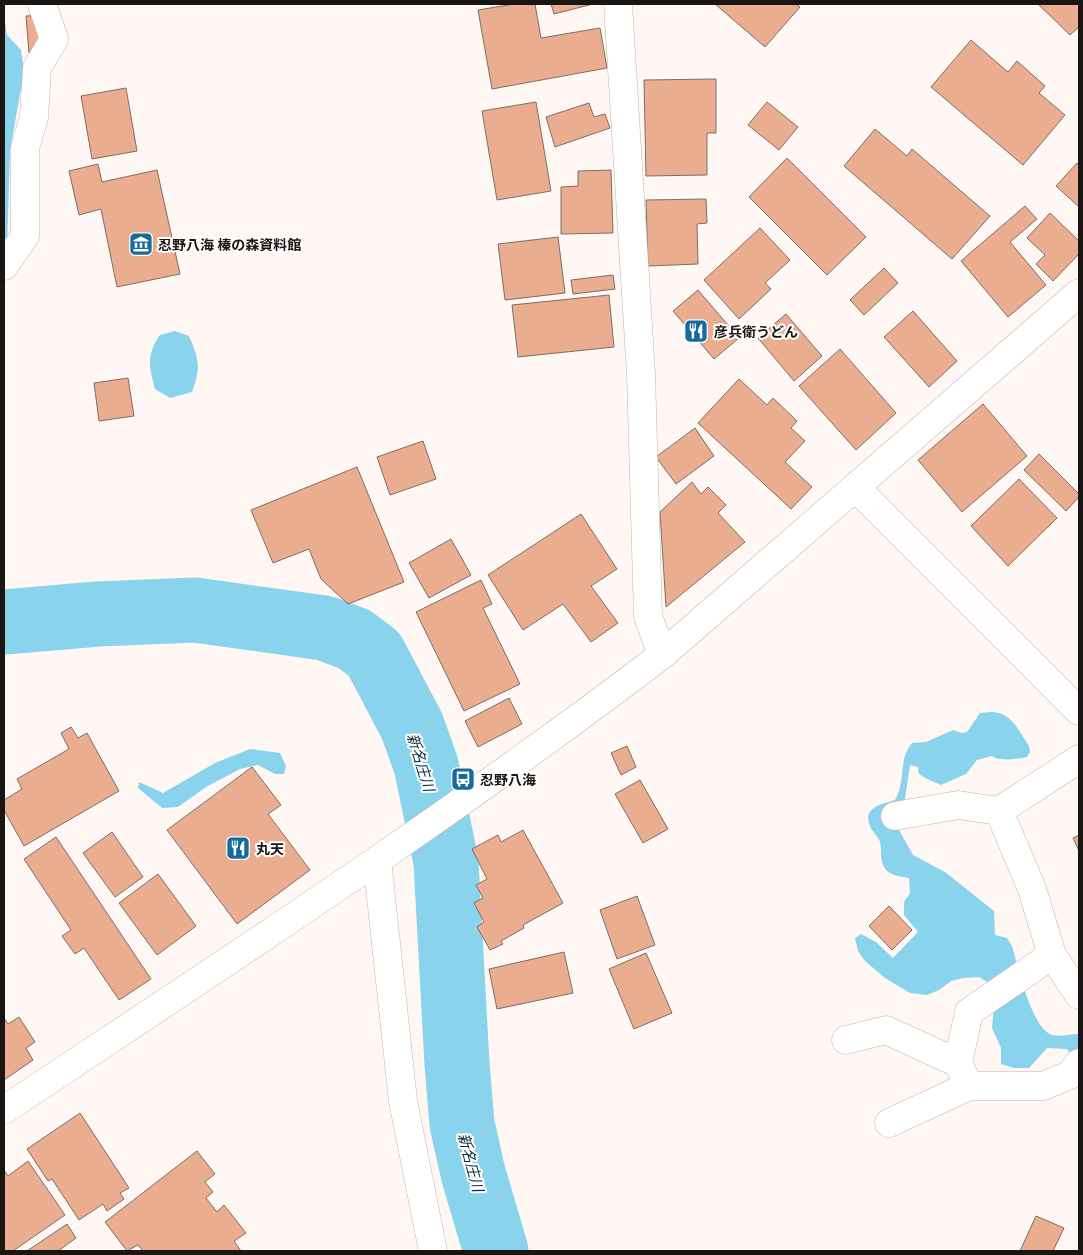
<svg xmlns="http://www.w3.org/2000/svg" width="1083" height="1255" font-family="Georgia,'Noto Sans JP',serif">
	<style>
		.water { fill: #89d3ed }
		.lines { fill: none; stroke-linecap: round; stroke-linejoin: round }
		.river { stroke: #89d3ed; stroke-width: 65 }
		.building { fill: #eaad90; stroke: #7d6e67 }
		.minor-casing { stroke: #c5b4ac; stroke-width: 29 }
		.minor { stroke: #fff; stroke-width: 28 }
		.labels { text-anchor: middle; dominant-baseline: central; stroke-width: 4; stroke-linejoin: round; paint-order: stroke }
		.poi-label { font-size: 14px; font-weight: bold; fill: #1a1412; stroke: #fff; text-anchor: start }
		.water-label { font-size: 15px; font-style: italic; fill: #0c303b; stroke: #fff }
	</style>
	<rect width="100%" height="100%" fill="#fef7f3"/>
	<path class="water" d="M4,15l3,20 14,15 3,21 -14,80 -3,98 -3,3z
		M175,331l14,5c10,23 12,32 3,56l-22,6 -15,-9c-6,-22 -9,-34 5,-54z
		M990,712c22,0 28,18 39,34l1,6 -3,5c-11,2 -27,5 -35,-1l-15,4 -11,14 -25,11 -14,-6 -8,-5 -1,-7 -8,-2 -6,40 -7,21 16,29 32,17 49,39 1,24 12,3 5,8c6,20 19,82 40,89 7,2 19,-1 27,-1v13l-4,13 -8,-11 -20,-1 -18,20h-15l-13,-4v-16l-9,-20 2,-22 -7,-24 -8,-5 -16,1 -12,3 -12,9 -12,5 -17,-2 -25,-15 -20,-17 -7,-10 -3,-13 6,-4 15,8 17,16 25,-26 -14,-17v-13l6,-9 -1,-15c-17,-3 -27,-4 -28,-24 0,-4 0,-8 -1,-12 -2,-6 -8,-10 -10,-16 -8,-19 12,-22 25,-26 11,-18 3,-41 17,-57l14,-1 27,-12 8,3 6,-1 13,-19z
		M250,749l30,4 6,13 -2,8h-9l-17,-9 -18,4 -34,18 -28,20 -16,1 -24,-20 1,-6 24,11 52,-30z"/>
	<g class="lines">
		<path class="river" d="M4,622l94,-8 97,-4 129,18 30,11 20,15 38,72 14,39 20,97 11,202 5,60 11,49 23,78"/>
	</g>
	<path class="building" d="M514,4h21l6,34 59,-10 7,40 -115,21 -14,-79z
		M551,4h42l-39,10z
		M715,4h81l4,3 -35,40z
		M1038,4h41v23l-9,8z
		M42,15l4,36 -17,2 -3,-37z
		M971,40l37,32 9,-11 28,25 -6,7 26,22 -42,50 -92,-78z
		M716,79v54h-9v42l-61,1 -2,-96z
		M126,88l11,63 -45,8 -11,-63z
		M536,102l15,89 -54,9 -15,-89z
		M767,102l31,25 -19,23 -31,-25z
		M589,103l5,14 11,-3 5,14 -55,19 -9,-30z
		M875,129l32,27 5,-7 78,67 -38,43 -108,-93z
		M787,158l79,79 -39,38 -78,-78z
		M1077,163l2,2v42l-23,-21z
		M98,164l4,18 55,-12 23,104 -63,13 -16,-78 -22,6 -10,-44z
		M611,170l2,63 -52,1v-47l17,-1v-15z
		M706,199l1,24 -10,1 1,40 -50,2 -2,-66z
		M1025,206l12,13 -27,23 36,43 -38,32 -47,-56z
		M1050,213l29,28v13l-26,27 -17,-17 9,-9 -18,-17z
		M760,228l30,32 -25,23 6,6 -32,30 -35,-39z
		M558,237l7,56 -60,7 -7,-56z
		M884,268l14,15 -34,32 -14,-15z
		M613,275l2,14 -42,5 -2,-14z
		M698,290l41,48 -25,21 -41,-48z
		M609,295l5,52 -96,10 -6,-52z
		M913,311l44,50 -28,26 -45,-50z
		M786,314l36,42 -28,25 -36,-43z
		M840,349l56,64 -40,37 -57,-64z
		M128,378l6,38 -35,5 -5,-38z
		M739,379l28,26 6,-7 24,23 -6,7 14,13 -20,21 27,25 -21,22 -93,-86z
		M983,404l44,52 -65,56 -44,-52z
		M695,428l19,28 -38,28 -20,-27z
		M423,441l13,38 -46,16 -13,-38z
		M1039,454l40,40v3l-13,14 -42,-41z
		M357,467l47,115 -56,22 -27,-25 -12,-30 -36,14 -22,-53z
		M1019,479l38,39 -49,48 -37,-40z
		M692,482l9,12 7,-7 18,18 -8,8 27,29 -79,65 -6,-95z
		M581,514l36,55 -26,17 27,37 -27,19 -28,-38 -40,26 -35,-55z
		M451,539l20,36 -42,23 -20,-35z
		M481,580l11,24 -9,4 37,76 -56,27 -48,-99z
		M509,698l13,26 -44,23 -13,-26z
		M71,727l7,11 9,-5 32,58 -95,55 -20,-36v-10l18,-11 -5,-10 52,-30 -8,-16z
		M627,746l9,21 -15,8 -10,-22z
		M252,767l29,38 -13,9 42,56 -73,54 -70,-94z
		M640,780l28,49 -25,14 -28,-49z
		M523,830l40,73 -40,22 1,3 -23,13 2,3 -13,6 -13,-23 7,-5 -10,-19 9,-5 -7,-13 11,-6 -15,-30 26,-14 3,7z
		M112,832l31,45 -28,20 -32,-44z
		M1079,835v16l-6,-13z
		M56,837l95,142 -32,21 -35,-52 -9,6 -13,-18 9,-6 -47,-71z
		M158,874l38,52 -39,29 -38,-52z
		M637,896l18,49 -38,14 -17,-49z
		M889,906l23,24 -20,20 -23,-24z
		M564,952l9,41 -76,16 -8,-40z
		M646,953l26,60 -38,16 -25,-60z
		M19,1017l16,25 -9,6 7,12 -29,20v-62l4,6z
		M80,1113l49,75 -9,5 4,6 -17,12 -4,-7 -24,16 -27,-41 -4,2 -21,-32z
		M197,1151l18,23 -10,8 8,10 -7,6 11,14 7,-7 22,28 -12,8 7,10h-98l-5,-6 -11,6 -22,-29z
		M28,1161l37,54 -52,36h-9v-81l4,6z
		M1036,1216l28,12 -11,23h-33z
		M67,1224l9,14 -18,13h-31z"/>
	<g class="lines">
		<g class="minor-casing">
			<path id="minor" d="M618,4l23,370 7,242 14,39
				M4,266l21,-30v-88l9,-31 3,-49 17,-29 -12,-35
				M855,487l224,224
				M1079,759l-80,52 33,78 20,66 27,40
				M895,816l63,-11 41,6
				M377,860l26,241 30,150
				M1052,955l-83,57 -11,51 11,23h74l27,-11 9,-12
				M846,1040l40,-10 72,33
				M4,1110c222,-148 446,-293 658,-455l417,-362
				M889,1123l80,-37"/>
		</g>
		<use href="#minor" class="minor"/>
	</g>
	<defs>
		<g id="museum-square" transform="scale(1.25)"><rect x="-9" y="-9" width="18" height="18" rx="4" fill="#166b9c" stroke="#fff"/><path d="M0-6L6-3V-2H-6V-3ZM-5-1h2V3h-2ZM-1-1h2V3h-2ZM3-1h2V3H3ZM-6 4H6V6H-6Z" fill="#fff"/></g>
		<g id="restaurant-square" transform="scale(1.25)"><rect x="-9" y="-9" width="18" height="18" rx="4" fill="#166b9c" stroke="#fff"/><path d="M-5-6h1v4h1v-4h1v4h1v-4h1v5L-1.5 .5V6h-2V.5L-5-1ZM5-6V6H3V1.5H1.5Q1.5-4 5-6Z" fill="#fff"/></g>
		<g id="bus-square" transform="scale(1.25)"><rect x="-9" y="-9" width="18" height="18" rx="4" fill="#166b9c" stroke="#fff"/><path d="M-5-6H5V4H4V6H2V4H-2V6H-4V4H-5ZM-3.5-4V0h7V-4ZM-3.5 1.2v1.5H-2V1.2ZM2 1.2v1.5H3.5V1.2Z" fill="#fff"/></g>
	</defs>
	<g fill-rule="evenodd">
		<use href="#museum-square" x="141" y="244"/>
		<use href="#restaurant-square" x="696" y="331"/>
		<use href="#bus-square" x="463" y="779"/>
		<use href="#restaurant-square" x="238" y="848"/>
	</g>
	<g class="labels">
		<g class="poi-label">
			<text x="158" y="244">忍野八海 榛の森資料館</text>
			<text x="714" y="331">彦兵衛うどん</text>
			<text x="480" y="779">忍野八海</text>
			<text x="256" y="848">丸天</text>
		</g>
		<g class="water-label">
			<text transform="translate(422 762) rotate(73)">新名庄川</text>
			<text transform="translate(472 1162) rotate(75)">新名庄川</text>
		</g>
	</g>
	<rect width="1083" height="1255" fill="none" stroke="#1a1412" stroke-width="10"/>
</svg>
